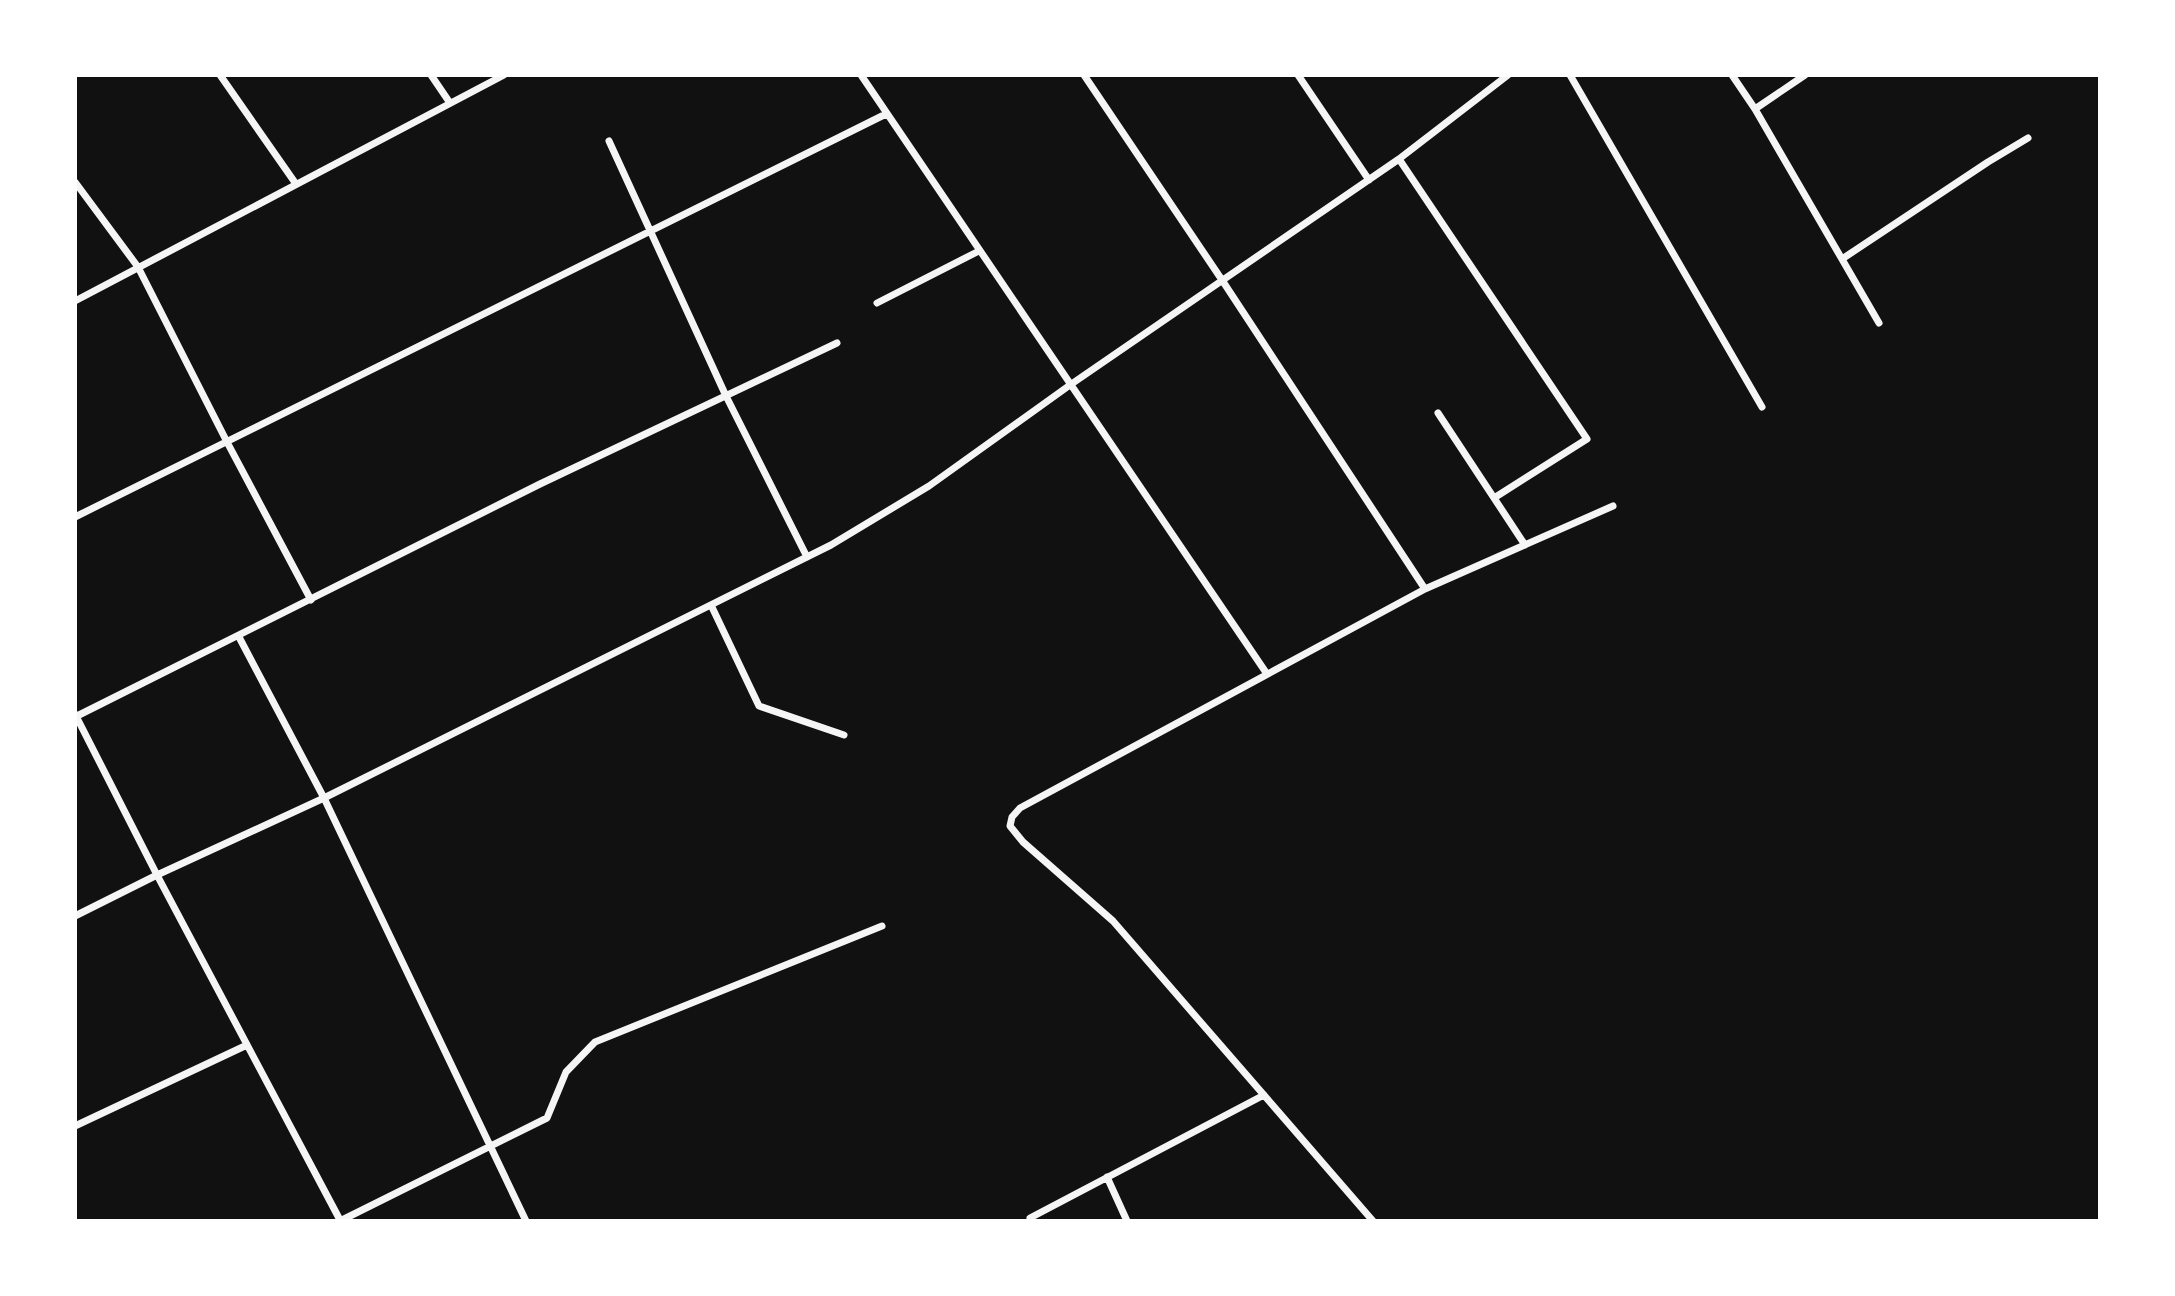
<svg xmlns="http://www.w3.org/2000/svg" width="2175" height="1296" font-family="'Exo 2',sans-serif">
	<style>
		.lines { fill: none; stroke-linecap: round; stroke-linejoin: round }
		.minor { stroke: #f5f5f5; stroke-width: 7 }
	</style>
	<rect width="100%" height="100%" fill="#111"/>
	<g class="lines">
		<path class="minor" d="M220,75l76,109
			M431,75l19,28
			M861,75l406,599
			M1084,75l138,205 203,309
			M1298,75l71,105
			M1570,75l192,332
			M1732,75l23,34 124,214
			M1755,109l50,-34
			M609,141l117,255 81,161
			M1399,159l188,280 -93,59
			M75,182l63,85 89,175 84,158
			M1842,259l146,-97 40,-24
			M75,301l429,-226
			M877,303l102,-52
			M1438,413l87,132
			M75,517l811,-403
			M711,605l48,101 85,29
			M239,637l85,161 202,423
			M75,714l82,161 183,345
			M75,717l465,-233 297,-141
			M75,916l82,-41 167,-77 507,-253 98,-59 141,-101 329,-226 109,-84
			M75,1126l172,-81
			M1107,1177l20,44
			M1030,1218l234,-123
			M340,1221l207,-103 19,-46 29,-30 287,-116
			M1373,1221l-260,-300 -90,-79 -13,-16 2,-9 8,-9 405,-219 188,-83"/>
	</g>
	<rect width="2175" height="1296" fill="none" stroke="#ffffff" stroke-width="154"/>
</svg>
